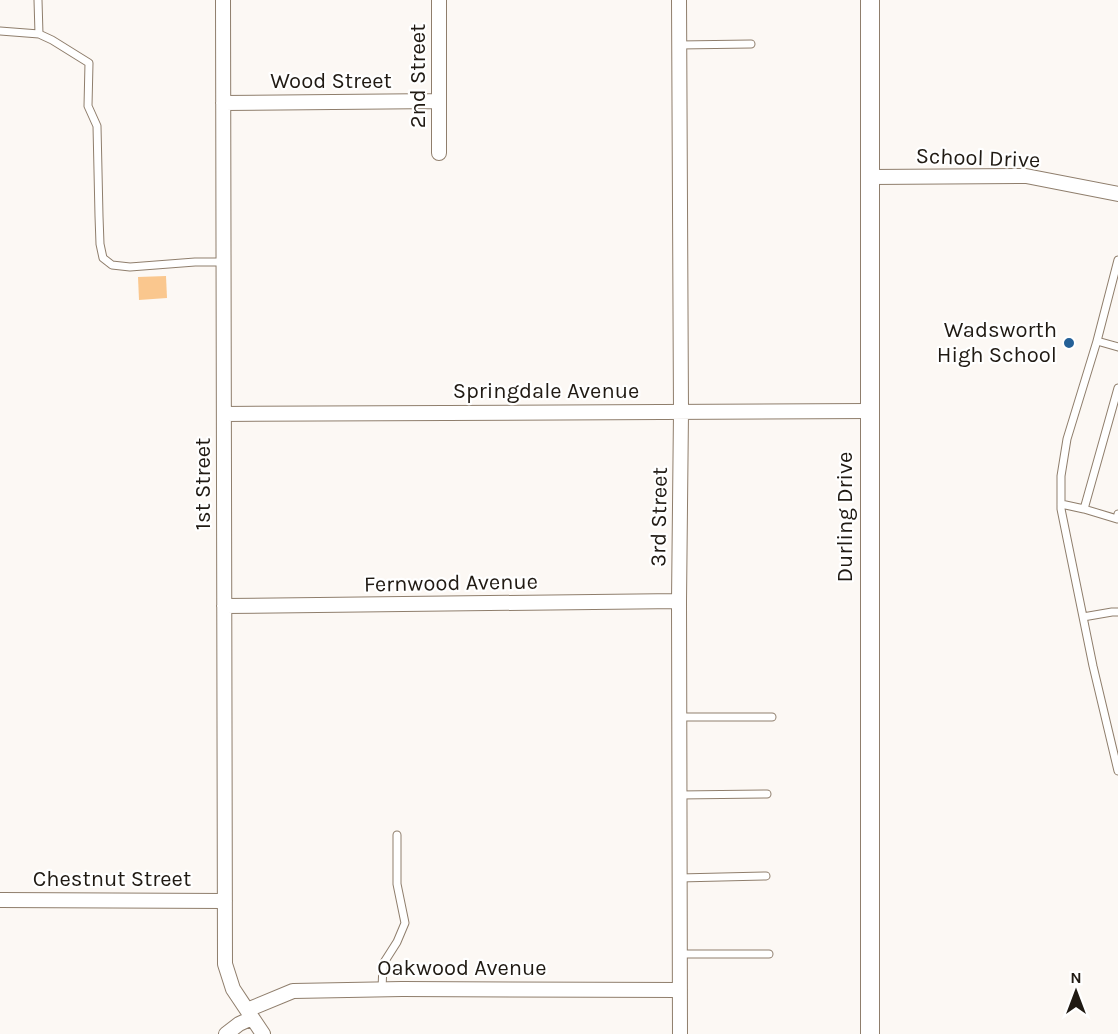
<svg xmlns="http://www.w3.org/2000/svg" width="1118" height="1034" font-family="Karla,sans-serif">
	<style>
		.green { fill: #fac78e }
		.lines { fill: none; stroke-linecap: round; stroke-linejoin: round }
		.lane-casing { stroke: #8f7e6c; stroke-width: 9 }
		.street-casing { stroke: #8f7e6c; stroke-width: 16 }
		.secondary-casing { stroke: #8f7e6c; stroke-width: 20 }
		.lane { stroke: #fff; stroke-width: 7 }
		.street { stroke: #fff; stroke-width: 14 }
		.secondary { stroke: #fff; stroke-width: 18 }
		.poi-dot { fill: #246097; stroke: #fff; stroke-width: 2 }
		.labels { text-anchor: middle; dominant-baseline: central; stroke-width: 4.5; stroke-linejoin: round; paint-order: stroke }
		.street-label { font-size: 22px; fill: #201a13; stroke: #fff }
		.poi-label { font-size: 22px; fill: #201a13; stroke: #fff; text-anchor: end }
	</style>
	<rect width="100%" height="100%" fill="#fcf8f4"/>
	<path class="green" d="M166,276l1,22 -28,2 -1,-23z"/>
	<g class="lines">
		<g class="lane-casing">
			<path id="lane" d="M38,0l1,34
				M0,31l39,3 13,6 37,23 -1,43 9,20 2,90 1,28 3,14 9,7 18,2 65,-5h28
				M679,45l72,-1
				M1118,260l-21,81 21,6
				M1097,341l-30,98 -6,37v33l32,157 25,105
				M1061,504l23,5 34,-121
				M1084,509l33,10 1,-5
				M1083,617l29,-5h6
				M679,717h93
				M679,795l88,-1
				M679,878l87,-2
				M680,954h89
				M382,989l1,-25 14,-22 8,-19 -8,-39v-49"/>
		</g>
		<g class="street-casing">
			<path id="street" d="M223,0l2,964 8,25 30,45
				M439,0v153
				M679,0l2,412 -2,189 1,433
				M223,103l216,-2
				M871,177l155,-1 92,18
				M224,414l645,-3
				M224,606l455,-5
				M0,900l225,1
				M247,1010l46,-19 109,-2 278,1
				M226,1034l13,-10 13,-6"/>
		</g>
		<g class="secondary-casing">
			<path id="secondary" d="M870,1034v-1034"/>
		</g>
		<use href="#lane" class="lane"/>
		<use href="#street" class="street"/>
		<use href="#secondary" class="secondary"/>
	</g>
	<circle class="poi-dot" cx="1069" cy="343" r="6"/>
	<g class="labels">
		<g class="street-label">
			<text transform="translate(418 76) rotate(-90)">2nd Street</text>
			<text x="331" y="81">Wood Street</text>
			<text transform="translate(978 158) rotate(2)">School Drive</text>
			<text x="546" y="391">Springdale Avenue</text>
			<text transform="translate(203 484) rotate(-90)">1st Street</text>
			<text transform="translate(659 517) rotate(-89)">3rd Street</text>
			<text transform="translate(845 517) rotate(-90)">Durling Drive</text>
			<text transform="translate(451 583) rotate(-1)">Fernwood Avenue</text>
			<text x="112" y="879">Chestnut Street</text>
			<text x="462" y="968">Oakwood Avenue</text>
		</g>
		<g class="poi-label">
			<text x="1057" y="330">Wadsworth<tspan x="1057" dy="25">High School</tspan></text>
		</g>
	</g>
	<g transform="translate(1076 992)" stroke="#ffffff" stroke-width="4.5" paint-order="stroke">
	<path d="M0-4.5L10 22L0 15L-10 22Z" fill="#201a13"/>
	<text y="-9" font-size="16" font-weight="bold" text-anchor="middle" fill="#201a13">N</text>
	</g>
</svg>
